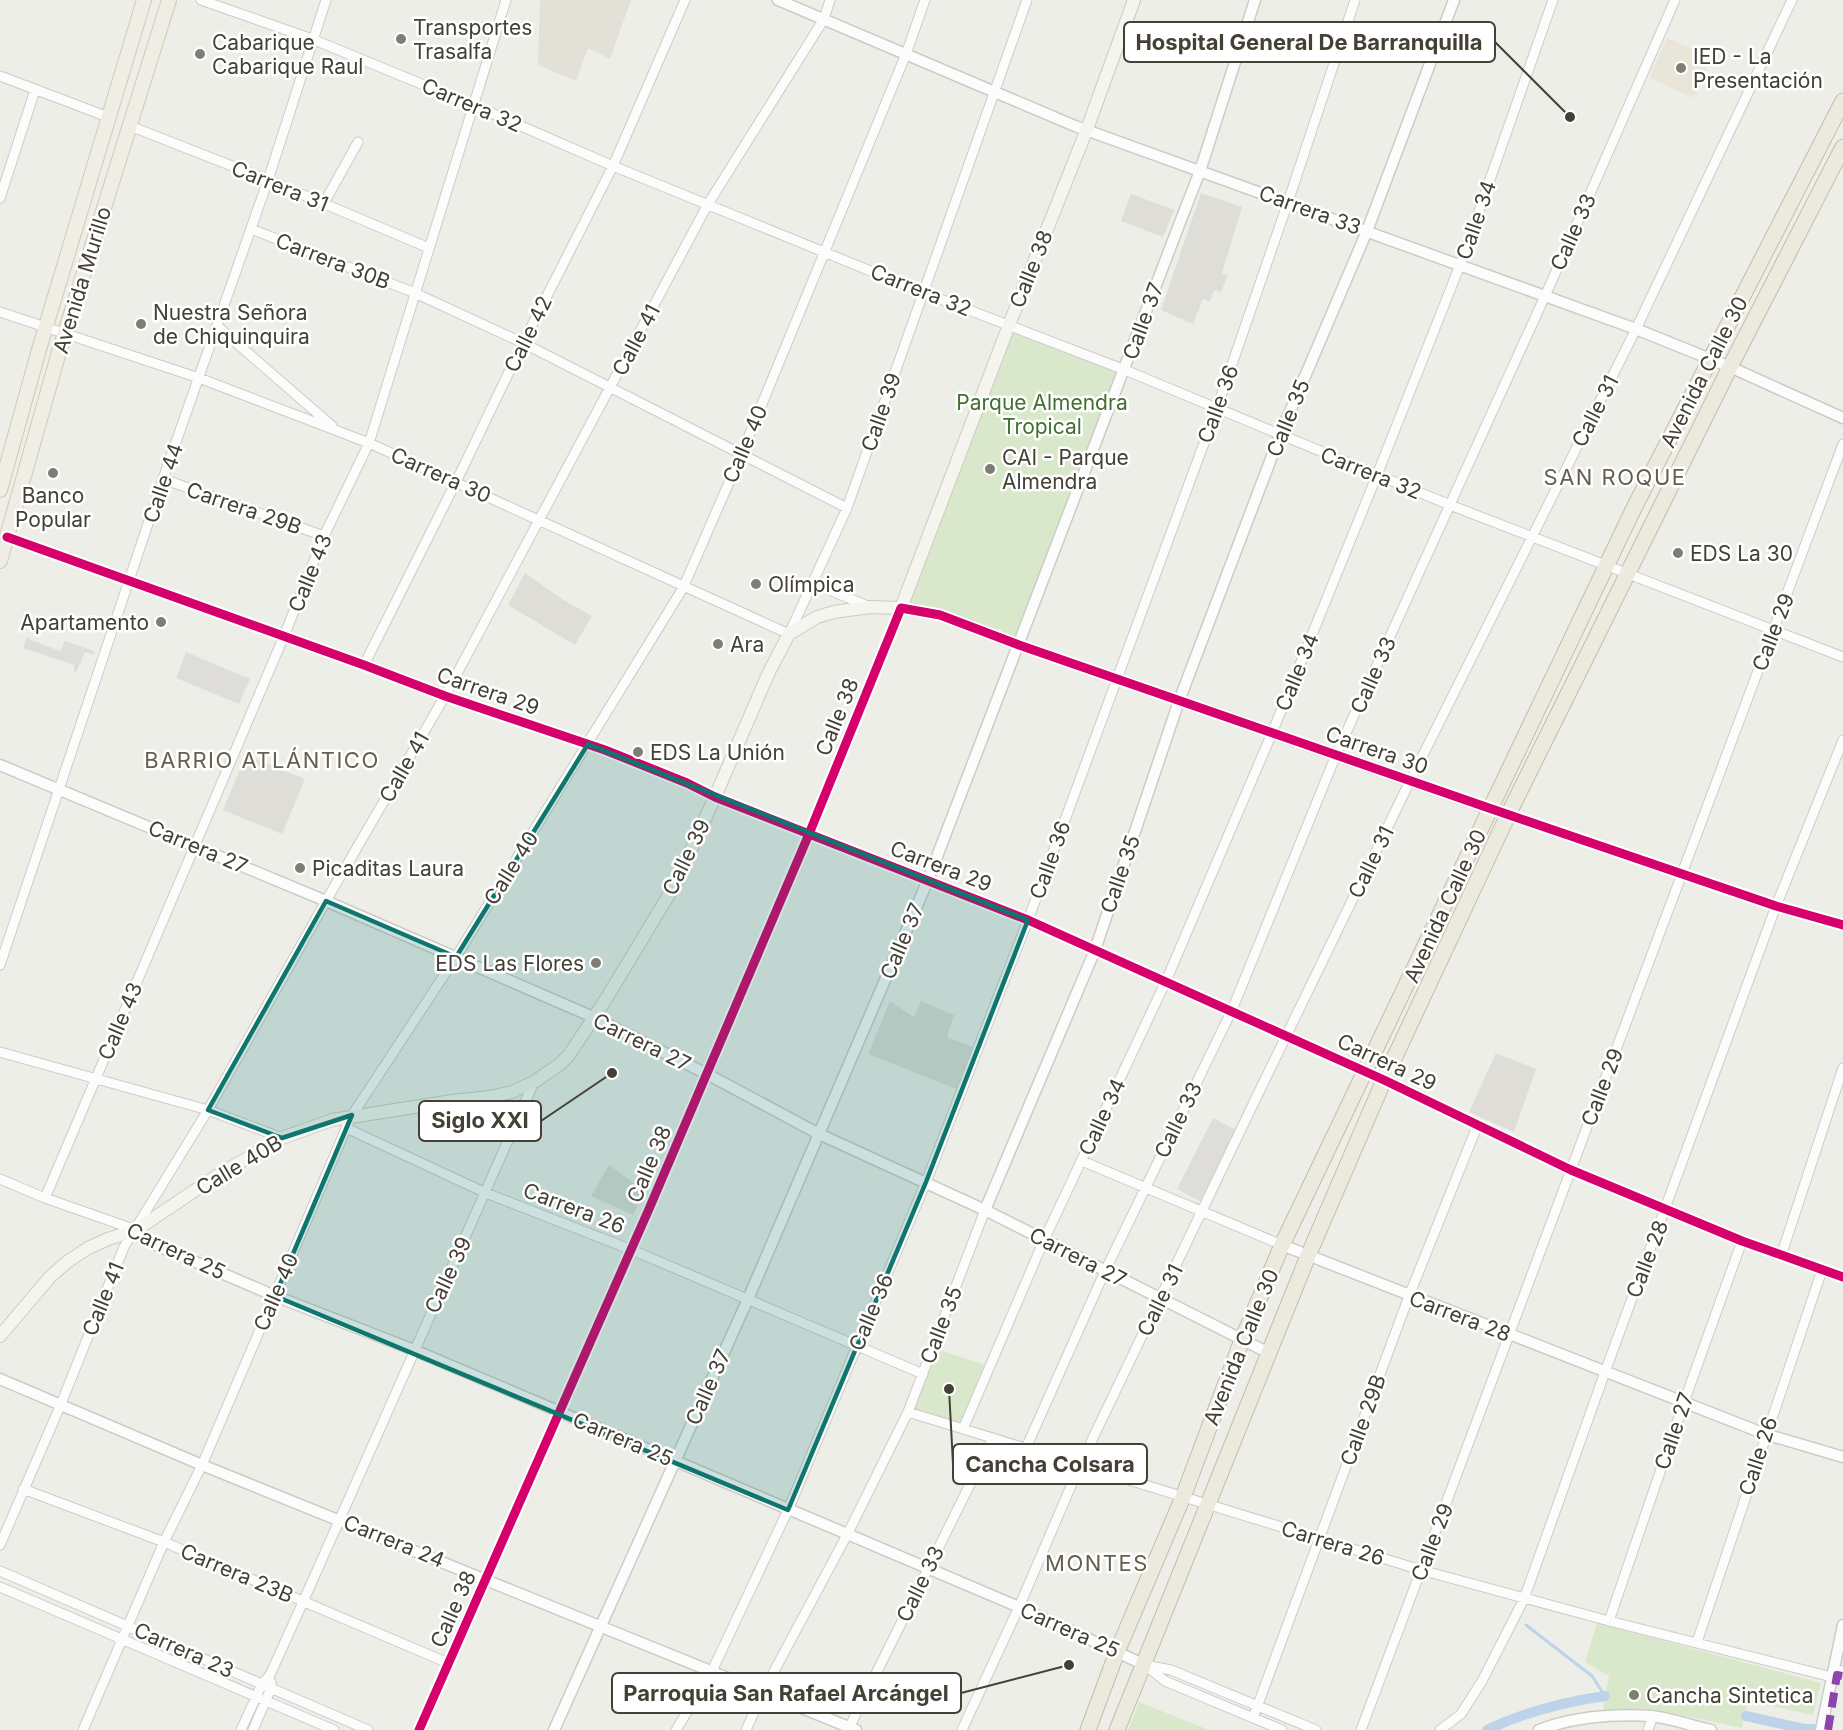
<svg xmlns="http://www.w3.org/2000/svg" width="1843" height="1730" font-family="Inter,sans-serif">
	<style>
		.residential { fill: #e2e0d7 }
		.industrial { fill: #deddd7 }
		.education { fill: #e9e6d9 }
		.green { fill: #d9e8cb }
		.parking { fill: #deddd9 }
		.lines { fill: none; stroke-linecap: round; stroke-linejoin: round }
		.stream { stroke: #bcd3ea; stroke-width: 3 }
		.canal { stroke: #bcd3ea; stroke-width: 10 }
		.minor-casing { stroke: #ccccc7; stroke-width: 11 }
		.tertiary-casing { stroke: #ccccc7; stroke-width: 13 }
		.secondary-casing { stroke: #cdcbc0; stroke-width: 14 }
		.primary-casing { stroke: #cfcbb8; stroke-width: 16 }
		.trunk-casing { stroke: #c4bca6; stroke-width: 17 }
		.minor { stroke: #fcfcfc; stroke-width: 9 }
		.tertiary { stroke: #fcfcfc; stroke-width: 10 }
		.secondary { stroke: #f5f4ef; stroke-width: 12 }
		.primary { stroke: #efede4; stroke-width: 14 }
		.trunk { stroke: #eceadf; stroke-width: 15 }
		.quiet { stroke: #8e44ad; stroke-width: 8; stroke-dasharray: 15 8; stroke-linecap: butt }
		.cycleway-casing { stroke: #fff; stroke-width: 13 }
		.cycleway { stroke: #d6006c; stroke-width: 9 }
		.marked { fill: #0f766e; fill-opacity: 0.2; stroke: #0f766e; stroke-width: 4.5; stroke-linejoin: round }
		.poi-dot { fill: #807d75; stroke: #fff; stroke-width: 2 }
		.labels { text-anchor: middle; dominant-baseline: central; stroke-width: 5; stroke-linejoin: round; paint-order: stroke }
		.poi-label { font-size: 21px; fill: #444036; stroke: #fff; text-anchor: start }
		.street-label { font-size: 21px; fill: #444036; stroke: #fff }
		.park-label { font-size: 21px; fill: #41702f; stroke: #fff }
		.neighbourhood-label { font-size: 22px; letter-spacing: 1.5px; fill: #665f4e; stroke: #fff }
		.leader { fill: none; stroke: #444036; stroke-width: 2 }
		.callout-dot { fill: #444036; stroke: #fff; stroke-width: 2 }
		.callout { fill: #fff; stroke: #444036; stroke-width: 2 }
		.callout-label { font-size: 22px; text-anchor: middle; font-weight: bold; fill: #444036 }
	</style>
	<rect width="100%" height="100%" fill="#eeeee9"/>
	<path class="residential" d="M540,0h91l-21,59 -22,-11 -12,33 -38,-16z"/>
	<path class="industrial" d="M1201,193l41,14 -20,66 6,2 -7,17 -7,-2 -4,12 -7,-3 -10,25 -32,-14z
		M1131,194l43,16 -11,27 -42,-16z
		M525,573l37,26 30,17 -17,29 -67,-40z
		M246,755l59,24 -23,55 -59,-24z
		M890,1001l24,16 7,-16 33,14 -7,22 26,10 -17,42 -88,-35z
		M1496,1053l40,16 -22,63 -45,-20z
		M609,1165l36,26 -12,24 -42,-19z"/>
	<path class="education" d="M1667,38l45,19 -18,41 -45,-20z"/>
	<path class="green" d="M1009,325l116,45 -106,275 -79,-30 -39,-7z
		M933,1348l56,18 -26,63 -55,-17z
		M1597,1623l224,60 -8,32 -65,-14 -6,27 -76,-16 -63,-2 6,-34 -24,-14z
		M1139,1702l70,28h-81z"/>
	<path class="parking" d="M27,636l2,3 31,12 5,-10 29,10v4l-9,-3 -9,21 -2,-1v-7l-51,-17z
		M186,652l64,27 -11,25 -63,-26z
		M1213,1118l23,12 -36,71 -23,-12z"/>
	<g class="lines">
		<path class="stream" d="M1526,1625l66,51 13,20"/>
		<path class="canal" d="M1746,1716l58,13h22
			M1487,1730c37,-18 77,-28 118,-34"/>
		<g class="minor-casing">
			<path id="minor" d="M201,0l111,39 163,67 138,60 309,126 203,78 325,135 393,152
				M0,76l108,41
				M130,126l138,54 161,68
				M0,198l35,-108
				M324,203l34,-61
				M251,229l164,64 108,50 324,165
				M0,312l199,66 170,65 420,191 58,-126 180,-508
				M217,326l115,100
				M163,479l161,57
				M7,537l357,128 81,31 160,54 82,33 28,14 313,123 356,160 187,90 171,71 101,36
				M827,589l43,18
				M364,665l92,-183 67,-139 90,-177 72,-166
				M1508,815l268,91 67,19
				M0,965l163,-486 105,-299 58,-180
				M0,1052l208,58 74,28
				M346,1128l140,65 146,57 291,124
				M1082,1161l200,84
				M0,1179l45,19 91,32
				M45,1198l239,-562 40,-100 45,-93 137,-443
				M1781,1256l62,-188
				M908,1412l513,158 188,51 223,56
				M963,1429l81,-189 122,-259 106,-248 105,-258 83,-210 93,-265
				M1026,1448l79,-177 127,-261 104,-255 214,-470 125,-285
				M23,1489l141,53 284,121
				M0,1545l61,-141 63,-157 84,-137 118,-209 119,-205 263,-492 116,-185 6,-19
				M0,1571l368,159
				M0,1587l334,143
				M1609,1621l75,-219 58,-161
				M1697,1642l125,-372
				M1145,1665l26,5 145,60
				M1146,1666l19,15 117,49
				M1833,1670l10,1
				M1253,1718l156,-422 69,-172
				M83,1730l81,-188 38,-77 149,-348 105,-160 227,-369 58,-133 165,-401 19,-54
				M241,1730l21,-46 8,-9 33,-73 231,-520
				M253,1730l18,-42v-6
				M419,1730l230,-521 160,-375 92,-226
				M676,1730l36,-59 76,-161 138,-328 102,-262 189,-512 71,-206 67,-202
				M746,1730l17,-38 84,-157 61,-123 77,-202
				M848,1730l145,-292
				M962,1730l57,-123 61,-142 177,-369 153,-315 226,-452 156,-329
				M1361,1730l482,-1286
				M1440,1730l21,-16 21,-33 42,-82 81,-227 171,-466 67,-166
				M1648,1730l5,-14"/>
		</g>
		<g class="tertiary-casing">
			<path id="tertiary" d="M778,0l297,126 561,203 94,38 113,51
				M901,608l39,7 79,30 489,170
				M0,765l326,136 267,116 114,57 112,60 166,76 284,143
				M985,1210l110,-260 84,-249 101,-266 87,-204 87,-231
				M136,1230l13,12 126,54 139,54 605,257 126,58
				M1282,1245l483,189 78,23
				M0,1379l202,86 654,265
				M554,1730l194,-431 180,-419 251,-655 21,-54 55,-171
				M1539,1730c34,-13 76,-16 112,-14 20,2 41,10 60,14
				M1821,1730l22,-105"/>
		</g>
		<g class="secondary-casing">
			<path id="secondary" d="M0,1336l50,-59 17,-15 21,-14 20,-9 28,-9 82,-55 64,-37 50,-18 120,-19 38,-4 22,-5 22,-10 26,-18 9,-9 37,-56 70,-116 39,-86 54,-125 20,-38 28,-17 17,-5 36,-5 31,1 108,-283 78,-196 47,-129"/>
		</g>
		<g class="primary-casing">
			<path id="primary" d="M0,490l40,-144 104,-346
				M0,561l59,-209 110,-352"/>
		</g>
		<g class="trunk-casing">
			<path id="trunk" d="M1088,1730l29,-78 66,-155 59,-157 40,-95 351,-735 210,-409
				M1117,1730l191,-474 76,-176 124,-265 222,-448 113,-220"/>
		</g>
		<use href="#minor" class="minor"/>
		<use href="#tertiary" class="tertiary"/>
		<use href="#secondary" class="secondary"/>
		<use href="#primary" class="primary"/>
		<use href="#trunk" class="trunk"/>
		<path class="quiet" d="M1828,1730l9,-55 6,1"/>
		<g class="cycleway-casing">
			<path id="cycleway" d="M7,537l357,128 81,31 160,54 82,33 28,14 313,123 356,160 187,90 171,71 101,36
				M419,1730l230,-521 160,-375 92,-226 39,7 79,30 467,162 290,99 67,19"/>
		</g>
		<use href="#cycleway" class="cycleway"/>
	</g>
	<path class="marked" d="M588,744l440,176 -102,262 -138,328 -513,-214 77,-181 -70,23 -74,-28 118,-209 130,56z"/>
	<g class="poi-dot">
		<circle cx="401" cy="39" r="6"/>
		<circle cx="200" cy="54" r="6"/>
		<circle cx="1681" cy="68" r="6"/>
		<circle cx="141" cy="324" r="6"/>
		<circle cx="990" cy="469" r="6"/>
		<circle cx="53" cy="473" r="6"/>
		<circle cx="1678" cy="553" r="6"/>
		<circle cx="756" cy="584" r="6"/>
		<circle cx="161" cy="622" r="6"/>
		<circle cx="718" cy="644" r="6"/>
		<circle cx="638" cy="752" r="6"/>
		<circle cx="300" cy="868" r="6"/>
		<circle cx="596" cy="963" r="6"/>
		<circle cx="1634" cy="1695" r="6"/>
	</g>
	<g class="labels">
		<g class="poi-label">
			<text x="413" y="27">Transportes<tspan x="413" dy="24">Trasalfa</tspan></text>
			<text x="212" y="42">Cabarique<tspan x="212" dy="24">Cabarique Raul</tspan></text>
			<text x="1693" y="56">IED - La<tspan x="1693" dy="24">Presentación</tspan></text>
			<text x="153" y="312">Nuestra Señora<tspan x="153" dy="24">de Chiquinquira</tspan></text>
			<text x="1002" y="457">CAI - Parque<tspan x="1002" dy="24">Almendra</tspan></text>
			<text x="53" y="495" text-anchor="middle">Banco<tspan x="53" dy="24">Popular</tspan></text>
			<text x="1690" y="553">EDS La 30</text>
			<text x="768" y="584">Olímpica</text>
			<text x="149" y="622" text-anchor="end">Apartamento</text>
			<text x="730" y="644">Ara</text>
			<text x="650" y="752">EDS La Unión</text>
			<text x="312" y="868">Picaditas Laura</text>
			<text x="584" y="963" text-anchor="end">EDS Las Flores</text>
			<text x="1646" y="1695">Cancha Sintetica</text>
		</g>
		<g class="street-label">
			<text transform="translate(472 105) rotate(23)">Carrera 32</text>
			<text transform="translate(280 186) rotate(22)">Carrera 31</text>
			<text transform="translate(1310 210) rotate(20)">Carrera 33</text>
			<text transform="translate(1476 220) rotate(-71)">Calle 34</text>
			<text transform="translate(1573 232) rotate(-66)">Calle 33</text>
			<text transform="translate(333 261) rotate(21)">Carrera 30B</text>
			<text transform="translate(1031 269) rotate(-68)">Calle 38</text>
			<text transform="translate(82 280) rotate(-73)">Avenida Murillo</text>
			<text transform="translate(921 290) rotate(22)">Carrera 32</text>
			<text transform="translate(1143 321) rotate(-70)">Calle 37</text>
			<text transform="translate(528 334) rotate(-64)">Calle 42</text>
			<text transform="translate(636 340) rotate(-62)">Calle 41</text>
			<text transform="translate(1704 372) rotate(-63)">Avenida Calle 30</text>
			<text transform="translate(1218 404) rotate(-70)">Calle 36</text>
			<text transform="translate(1595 411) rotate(-63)">Calle 31</text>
			<text transform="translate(881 412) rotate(-71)">Calle 39</text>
			<text transform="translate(1288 418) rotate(-68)">Calle 35</text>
			<text transform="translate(745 444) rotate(-67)">Calle 40</text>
			<text transform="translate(1371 473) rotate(22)">Carrera 32</text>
			<text transform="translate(441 475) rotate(24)">Carrera 30</text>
			<text transform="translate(163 483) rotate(-71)">Calle 44</text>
			<text transform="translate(244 508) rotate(19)">Carrera 29B</text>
			<text transform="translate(310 573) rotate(-68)">Calle 43</text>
			<text transform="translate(1773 632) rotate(-69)">Calle 29</text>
			<text transform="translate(1297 672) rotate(-68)">Calle 34</text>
			<text transform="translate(1373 675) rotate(-66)">Calle 33</text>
			<text transform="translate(488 691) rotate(19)">Carrera 29</text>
			<text transform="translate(837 717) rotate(-68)">Calle 38</text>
			<text transform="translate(1377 750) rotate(19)">Carrera 30</text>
			<text transform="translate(404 767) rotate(-60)">Calle 41</text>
			<text transform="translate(198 847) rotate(23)">Carrera 27</text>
			<text transform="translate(686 857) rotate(-64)">Calle 39</text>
			<text transform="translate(1050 860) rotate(-70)">Calle 36</text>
			<text transform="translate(1371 862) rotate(-64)">Calle 31</text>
			<text transform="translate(941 866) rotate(21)">Carrera 29</text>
			<text transform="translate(511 868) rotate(-58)">Calle 40</text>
			<text transform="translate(1120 874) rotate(-71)">Calle 35</text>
			<text transform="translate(1445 906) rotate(-65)">Avenida Calle 30</text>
			<text transform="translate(902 941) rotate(-67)">Calle 37</text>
			<text transform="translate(120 1021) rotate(-67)">Calle 43</text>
			<text transform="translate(642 1042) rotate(26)">Carrera 27</text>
			<text transform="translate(1387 1062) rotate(25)">Carrera 29</text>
			<text transform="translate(1602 1087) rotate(-69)">Calle 29</text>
			<text transform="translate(1102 1117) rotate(-65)">Calle 34</text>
			<text transform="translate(1178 1120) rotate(-64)">Calle 33</text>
			<text transform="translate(649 1164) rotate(-67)">Calle 38</text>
			<text transform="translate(239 1165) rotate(-31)">Calle 40B</text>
			<text transform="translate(574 1208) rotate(21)">Carrera 26</text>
			<text transform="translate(176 1251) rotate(25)">Carrera 25</text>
			<text transform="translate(1078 1257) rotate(27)">Carrera 27</text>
			<text transform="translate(1647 1259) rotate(-69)">Calle 28</text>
			<text transform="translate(448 1275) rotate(-65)">Calle 39</text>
			<text transform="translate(276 1292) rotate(-67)">Calle 40</text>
			<text transform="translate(103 1299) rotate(-68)">Calle 41</text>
			<text transform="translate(1160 1300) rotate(-64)">Calle 31</text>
			<text transform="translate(871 1312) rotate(-67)">Calle 36</text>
			<text transform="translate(1460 1316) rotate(21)">Carrera 28</text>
			<text transform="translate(941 1325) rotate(-69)">Calle 35</text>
			<text transform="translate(1241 1347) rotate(-68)">Avenida Calle 30</text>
			<text transform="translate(708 1387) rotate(-66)">Calle 37</text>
			<text transform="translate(1363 1420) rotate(-70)">Calle 29B</text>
			<text transform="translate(1674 1431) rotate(-71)">Calle 27</text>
			<text transform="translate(623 1439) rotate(23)">Carrera 25</text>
			<text transform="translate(1758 1456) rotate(-72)">Calle 26</text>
			<text transform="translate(394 1541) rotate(22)">Carrera 24</text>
			<text transform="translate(1432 1542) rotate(-69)">Calle 29</text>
			<text transform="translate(1333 1543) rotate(17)">Carrera 26</text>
			<text transform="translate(237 1573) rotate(23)">Carrera 23B</text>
			<text transform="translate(920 1584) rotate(-64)">Calle 33</text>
			<text transform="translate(453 1609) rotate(-66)">Calle 38</text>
			<text transform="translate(1070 1630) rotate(24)">Carrera 25</text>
			<text transform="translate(184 1650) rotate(24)">Carrera 23</text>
		</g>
		<g class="park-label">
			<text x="1042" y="402">Parque Almendra<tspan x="1042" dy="24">Tropical</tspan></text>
		</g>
		<g class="neighbourhood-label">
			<text x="1615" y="477">SAN ROQUE</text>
			<text x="262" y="760">BARRIO ATLÁNTICO</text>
			<text x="1097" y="1563">MONTES</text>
		</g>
	</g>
	<path class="leader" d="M1570 117L1495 42M612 1073L541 1121M949 1389L953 1464M1069 1665L961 1693"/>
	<g class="callout-dot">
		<circle cx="1570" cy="117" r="6"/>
		<circle cx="612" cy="1073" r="6"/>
		<circle cx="949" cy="1389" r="6"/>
		<circle cx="1069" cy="1665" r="6"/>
	</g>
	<g class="callout">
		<rect x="1124" y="22" width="371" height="40" rx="6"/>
		<rect x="419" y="1101" width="122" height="40" rx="6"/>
		<rect x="953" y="1444" width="194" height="40" rx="6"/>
		<rect x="612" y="1673" width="349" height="40" rx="6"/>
	</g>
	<g class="callout-label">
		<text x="1309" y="50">Hospital General De Barranquilla</text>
		<text x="480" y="1128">Siglo XXI</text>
		<text x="1050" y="1472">Cancha Colsara</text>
		<text x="786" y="1701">Parroquia San Rafael Arcángel</text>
	</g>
</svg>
